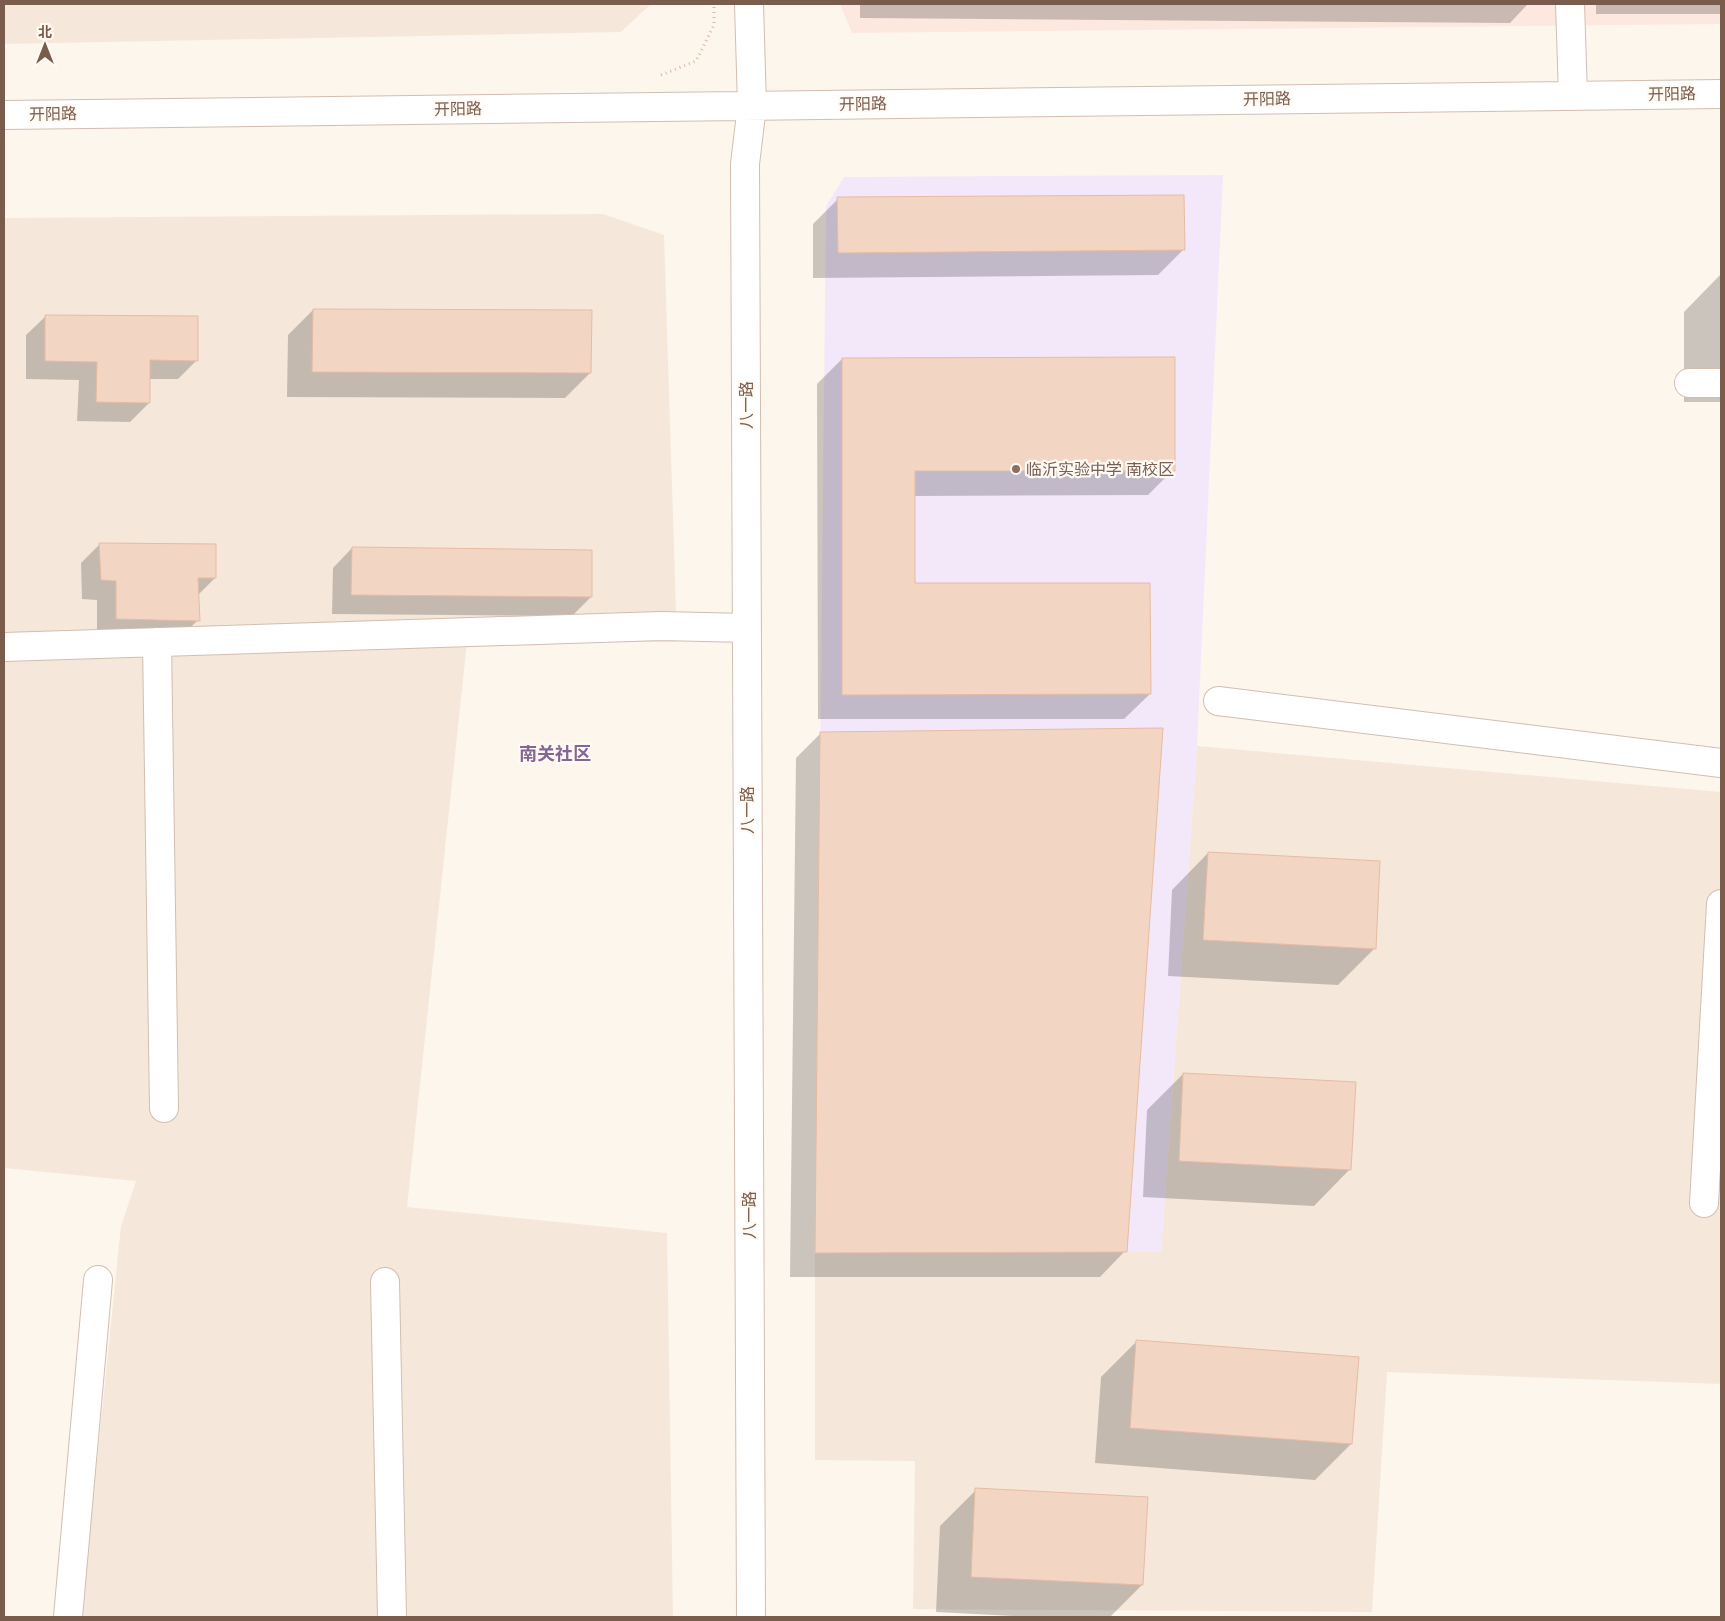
<svg xmlns="http://www.w3.org/2000/svg" width="1725" height="1621" font-family="'Space Grotesk','Noto Sans SC',sans-serif">
	<style>
		.residential { fill: #f5e8da }
		.commercial { fill: #fde8e0 }
		.education { fill: #f3e8fa }
		.shadow { fill: #0003 }
		.building { fill: #f3d5c3; stroke: #e6bba3 }
		.lines { fill: none; stroke-linecap: round; stroke-linejoin: round }
		.minor-casing { stroke: #d1beb0; stroke-width: 30 }
		.path { stroke: #d9b8a5; stroke-width: 3; stroke-dasharray: 1 4; stroke-linecap: butt }
		.minor { stroke: #fff; stroke-width: 28 }
		.education-dot { fill: #8d6e63; stroke: #fffaf3; stroke-width: 2 }
		.labels { text-anchor: middle; dominant-baseline: central; stroke-width: 4.5; stroke-linejoin: round; paint-order: stroke }
		.street-label { font-size: 16px; fill: #7a5c4d; stroke: #fffaf3 }
		.education-label { font-size: 16px; fill: #785e54; stroke: #fffaf3; text-anchor: start }
		.neighbourhood-label { font-size: 18px; font-weight: bold; fill: #846695; stroke: #fffaf3 }
	</style>
	<rect width="100%" height="100%" fill="#fdf6ec"/>
	<path class="residential" d="M4,4h647l-30,28 -617,12z
		M603,214l61,21 13,407h-210l-60,565 260,26 6,384h-592l40,-391 15,-45 -132,-13v-950z
		M1197,746l524,46v592l-334,-12 -15,240 -459,-3 2,-148 -100,-1v-207l346,-1z"/>
	<path class="commercial" d="M840,4h881v20l-869,9z"/>
	<path class="education" d="M1223,175l-26,571 -36,506 -346,1 11,-1047 18,-29z"/>
	<path class="shadow" d="M860,4h668l-18,19 -650,-5z
		M1596,4h125v10h-125z
		M838,199l345,51 -25,25 -345,3v-54z
		M1721,274v128h-37v-90z
		M313,310l277,63 -25,25 -278,-1 1,-62z
		M46,316l151,44 -19,19h-29v24l-19,19 -53,-1 2,-41 -53,-1v-44z
		M842,359l331,111 -25,25 -234,1v88l236,110 -26,25h-306l-1,-335z
		M100,544l115,34 -17,17v25l-19,19 -82,-2v-37l-15,-1 -1,-36z
		M352,548l239,49 -19,19 -240,-2 1,-46z
		M821,733l304,518 -25,26h-310l6,-519z
		M1208,853l166,96 -36,36 -170,-9 4,-86z
		M1183,1074l167,95 -36,37 -171,-9 4,-87z
		M1137,1341l214,103 -36,36 -220,-17 6,-86z
		M976,1490l166,95 -32,32h-77l-97,-5 4,-86z"/>
	<path class="building" d="M1184,195l1,55 -347,3 -1,-56z
		M313,309l279,1 -1,63 -279,-1z
		M45,315l153,1v45l-48,-1v43l-54,-1 1,-40 -52,-1z
		M1175,357v114h-260v112h235l1,111 -309,1v-337z
		M99,543l117,1v34h-18l2,43 -84,-2v-38l-15,-1z
		M352,547l240,3v47l-241,-2z
		M1163,728l-36,524 -312,1 5,-521z
		M1208,852l172,9 -4,88 -173,-9z
		M1183,1073l173,9 -5,88 -172,-9z
		M1136,1340l223,17 -7,87 -222,-16z
		M975,1488l173,9 -5,88 -172,-8z"/>
	<g class="lines">
		<g class="minor-casing">
			<path id="minor" d="M749,4l3,102 -7,58 6,1453
				M1570,4l3,91
				M4,115l1717,-21
				M1689,383h32
				M157,642l7,466
				M4,647l657,-21 86,2
				M1218,701l503,62
				M1704,1203l17,-299
				M385,1282l7,335
				M68,1617l30,-337"/>
		</g>
		<path class="path" d="M661,75l35,-14 18,-36v-21"/>
		<use href="#minor" class="minor"/>
	</g>
	<circle class="education-dot" cx="1016" cy="469" r="5"/>
	<g class="labels">
		<g class="street-label">
			<text transform="translate(1672 94) rotate(-1)">开阳路</text>
			<text transform="translate(1267 99) rotate(-1)">开阳路</text>
			<text transform="translate(863 104) rotate(-1)">开阳路</text>
			<text transform="translate(458 109) rotate(-1)">开阳路</text>
			<text transform="translate(53 114) rotate(-1)">开阳路</text>
			<text transform="translate(746 405) rotate(-90)">八一路</text>
			<text transform="translate(747 810) rotate(-90)">八一路</text>
			<text transform="translate(749 1215) rotate(-90)">八一路</text>
		</g>
		<g class="education-label">
			<text x="1026" y="469">临沂实验中学 南校区</text>
		</g>
		<g class="neighbourhood-label">
			<text x="555" y="753">南关社区</text>
		</g>
	</g>
	<rect width="1725" height="1621" fill="none" stroke="#7a5c4d" stroke-width="10"/>
	<g transform="translate(45 45)" stroke="#fffaf3" stroke-width="4" paint-order="stroke">
	<path d="M0-4L9 19L0 12L-9 19Z" fill="#7a5c4d"/>
	<text y="-8" font-size="14" font-weight="bold" text-anchor="middle" fill="#7a5c4d">北</text>
	</g>
</svg>
